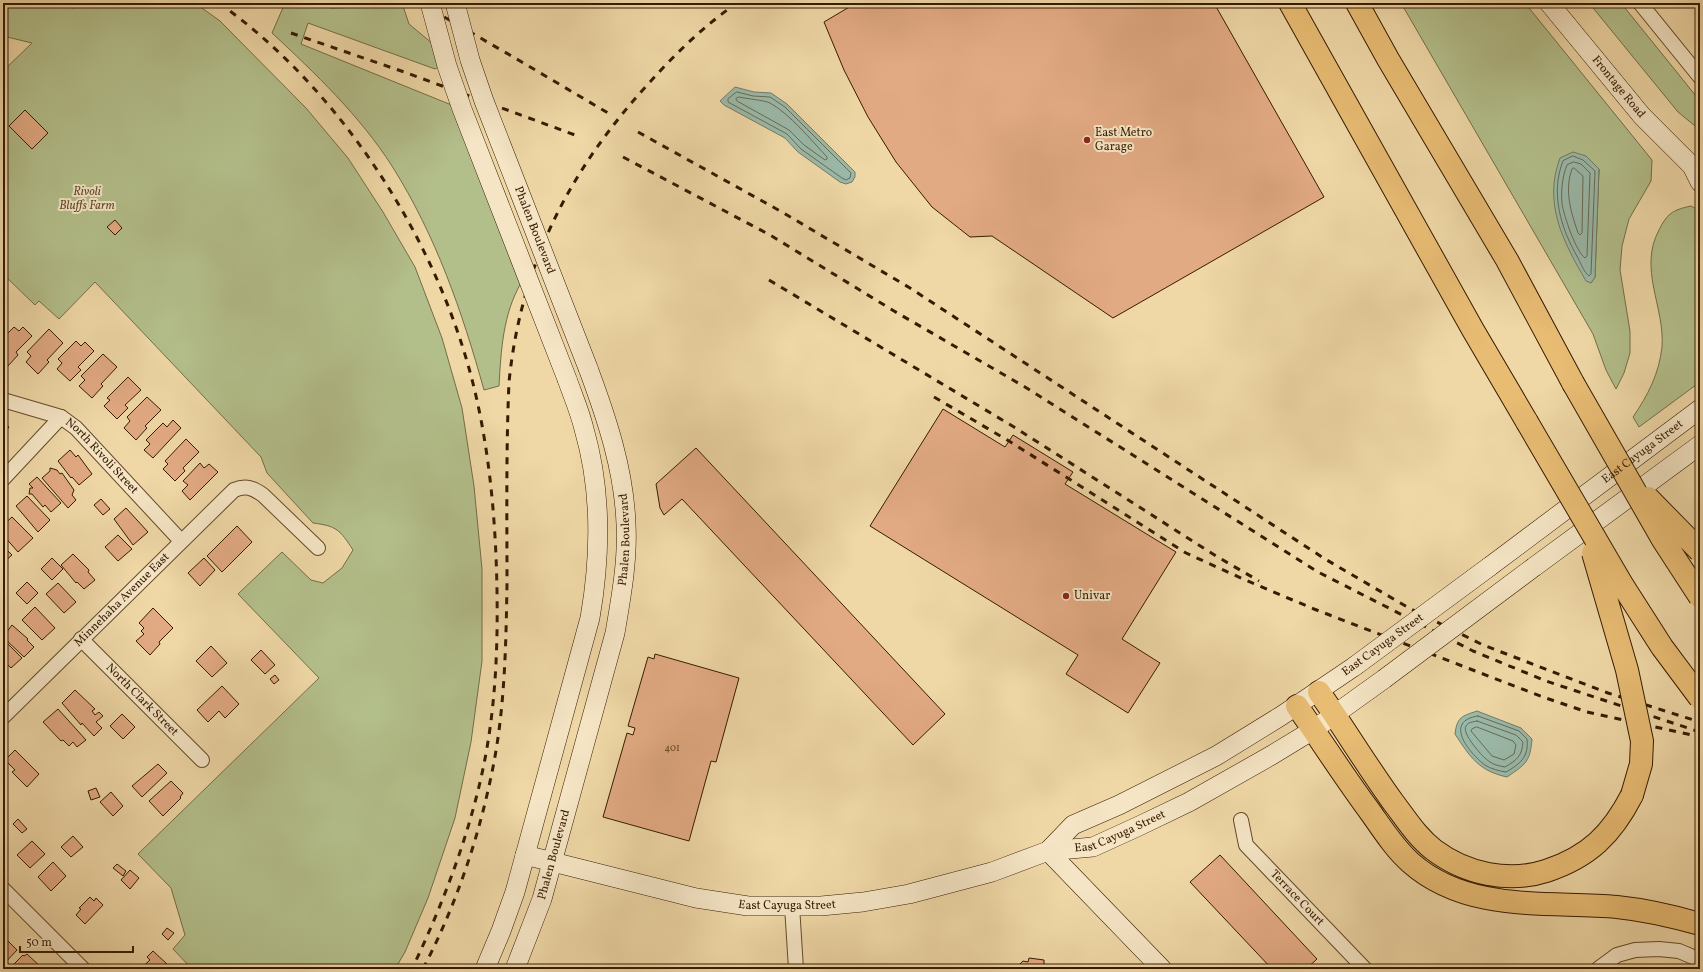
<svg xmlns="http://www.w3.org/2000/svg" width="1703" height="972" font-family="Vollkorn,serif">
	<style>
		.green { fill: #b3bf8b; stroke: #746d46; fill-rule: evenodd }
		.water { fill: #9ab9a9; stroke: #727a65 }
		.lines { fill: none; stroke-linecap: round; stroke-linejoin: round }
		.shore { stroke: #686a54; stroke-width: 1 }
		.building { fill: #e2aa83; stroke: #361b00 }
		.street-casing { stroke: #644a2a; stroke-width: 16 }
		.secondary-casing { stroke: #361b00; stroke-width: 20 }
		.highway-casing { stroke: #361b00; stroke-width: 24 }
		.street { stroke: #f5e5c5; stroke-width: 14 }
		.secondary { stroke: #f5e5c5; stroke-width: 19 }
		.highway { stroke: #e8bc73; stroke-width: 22 }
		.rail { stroke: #361b00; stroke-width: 3; stroke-dasharray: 7 7; stroke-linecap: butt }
		.secondary-bridge-casing { stroke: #361b00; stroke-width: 20; stroke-linecap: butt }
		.highway-bridge-casing { stroke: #361b00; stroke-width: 24; stroke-linecap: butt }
		.secondary-bridge { stroke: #f5e5c5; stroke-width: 19 }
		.highway-bridge { stroke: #e8bc73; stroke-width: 22 }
		.poi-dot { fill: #8f2418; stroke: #f5e5c5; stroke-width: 1.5 }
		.labels { text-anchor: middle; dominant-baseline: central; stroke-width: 4; stroke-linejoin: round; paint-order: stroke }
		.number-label { font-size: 10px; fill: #613f21 }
		.street-label { font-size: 12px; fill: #361b00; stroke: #f5e5c5 }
		.poi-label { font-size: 12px; fill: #361b00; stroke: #f5e5c5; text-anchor: start }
		.park-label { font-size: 12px; font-style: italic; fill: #5c4c2a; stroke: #f5e5c5 }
	</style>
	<rect width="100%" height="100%" fill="#efd7a6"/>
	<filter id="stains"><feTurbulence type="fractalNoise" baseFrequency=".005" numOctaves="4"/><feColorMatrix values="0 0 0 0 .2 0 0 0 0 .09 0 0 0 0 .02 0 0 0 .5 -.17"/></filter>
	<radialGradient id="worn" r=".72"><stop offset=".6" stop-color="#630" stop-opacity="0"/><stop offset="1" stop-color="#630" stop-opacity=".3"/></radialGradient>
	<path class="green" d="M3,3h39l32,5 6,-5h115l25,18 86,87 42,50 35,54 32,55 27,71 20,70 12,78 8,83v92l-11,81 -16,76 -27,80 -23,54 -10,17h-203l-19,-20 12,-14 -14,-47 -33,-34 181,-176 -81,-84 44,-42 29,28 12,3 19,-15 11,-18c-13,-20 -16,-24 -40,-27l-46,-50 -6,-16 -166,-175 -36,37 -20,-18 -4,4 -32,-31v-203l29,-28 -29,-7z
		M285,3h30l16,5 72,-2 6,18 24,20 8,21 -6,4 -127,-46 -7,21 153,62 67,177c-18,31 -20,67 -22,103l-15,4c-22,-79 -48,-154 -92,-224 -32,-50 -77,-93 -120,-133z
		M1401,3h124l127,157 -1,21 -22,38 -7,27 -2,24 10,61v22l-6,20 -8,16 -10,-19 -13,-36zM1599,169l-4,108 -4,6z
		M1589,3h32l79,98v29l-22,-18z
		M1691,206l9,5v171l-61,45 -6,-10c15,-22 26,-43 29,-70 3,-40 -24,-78 -3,-117 8,-16 13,-20 32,-24z"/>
	<path class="water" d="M735,87l19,5 17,1 16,11 68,68v5l-3,5 -6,2 -6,-2 -42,-30 -13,-14 -61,-33 -4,-4z
		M1573,152l13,4 13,13 -4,108 -4,6 -5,-2c-23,-40 -43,-77 -26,-123z
		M1477,711l44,17 11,11c-2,23 -6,25 -25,38 -28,-6 -37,-20 -52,-43 2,-17 7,-18 22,-23z"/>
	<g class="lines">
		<path class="shore" d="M737,92l16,4 17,1 15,10 66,66 -1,5 -4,2 -4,-2 -41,-29 -14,-15 -59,-32v-3z
			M739,97c8,2 25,3 31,6 20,11 41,37 57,54v2l-2,1 -21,-15 -15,-15 -52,-29 -1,-2z
			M1573,156l10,4 12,11 -4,103 -2,2c-5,-4 -8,-12 -11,-18 -17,-29 -28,-65 -15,-97z
			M1574,162l7,2 9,9 -3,83 -2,2c-9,-6 -21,-42 -23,-54 -1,-13 0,-27 5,-39z
			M1574,168l9,8 -1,57 -2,2 -2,-2c-7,-21 -14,-42 -6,-64z
			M1478,716l41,15 8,8c2,18 -7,25 -21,33 -7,-1 -15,-3 -21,-7 -16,-12 -42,-44 -7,-49z
			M1477,721l39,14 7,7c-1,14 -6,18 -18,25 -5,-1 -11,-2 -15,-5 -7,-4 -29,-29 -24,-36 2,-4 7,-4 11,-5z
			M1477,727l36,14 3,4 -2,9 -10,6 -12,-4 -21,-25 1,-2z"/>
	</g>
	<path class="building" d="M856,3h358l110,194 -211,121 -121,-82 -22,1 -38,-30 -36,-45 -28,-45 -24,-47 -20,-48z
		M25,110l23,23 -16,16 -23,-23z
		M115,220l7,8 -7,7 -8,-8z
		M14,327l5,4 4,-4 9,9 -16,16 2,3 -11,12 -4,-4v-25z
		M49,329l14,14 -16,17 2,2 -11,12 -12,-12 5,-6 -4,-4z
		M76,341l5,5 4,-4 9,9 -16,16 3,3 -11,11 -13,-12 5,-6 -4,-4z
		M103,354l14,13 -16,17 2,2 -11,12 -13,-12 6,-6 -4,-4z
		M128,377l13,13 -16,15 3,3 -11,11 -13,-13 6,-6 -3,-2z
		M147,397l14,13 -16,16 2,2 -11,12 -12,-12 6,-7 -3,-4z
		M943,409l62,38 8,-12 60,37 -8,12 111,68 -54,87 38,24 -32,50 -62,-39 12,-19 -208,-129z
		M173,420l8,8 -28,30 -9,-8 6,-6 -4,-4 17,-17 4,4z
		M3,422l6,5 -6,8z
		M186,439l13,13 -16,16 2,3 -10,10 -12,-12 5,-5 -3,-3z
		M696,448l249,266 -32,31 -231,-246 -18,16 -4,-7 -4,-24z
		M70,450l6,7 2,-2 14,19 -13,11 -7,-8 -1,1 -13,-17z
		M200,463l4,5 5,-4 9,8 -28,28 -8,-9 6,-6 -5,-4z
		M50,468l7,2 3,4 2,-1 12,17 -2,5 4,5 -8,8 -26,-30 8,-7z
		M37,477l24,26 -10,9 -6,-7 -2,2 -11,-13h-3l1,-6h3l-4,-4z
		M27,496l23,24 -12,12 -22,-26z
		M101,499l9,10 -7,6 -9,-10z
		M126,508l22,24 -15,13 -19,-26z
		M12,517l21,21 -15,14 -15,-17v-10z
		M237,526l15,16 -30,30 -15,-16z
		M118,535l14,14 -14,12 -13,-14z
		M3,546l9,9 -9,8z
		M73,554l16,16 -1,2 7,8 -11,9 -7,-7 -1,1 -15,-18z
		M52,558l11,11 -11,11 -11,-11z
		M204,558l11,12 -15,16 -12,-13z
		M27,582l11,11 -11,11 -11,-11z
		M58,583l18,19 -12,11 -18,-19z
		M35,607l20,21 -13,12 -20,-20z
		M153,608l20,20 -14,14 1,2 -10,11 -14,-14 8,-7 -3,-3 3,-3 -5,-5z
		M12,625l16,14 -1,1 7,7 -10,10 -21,-20z
		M3,639l19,19 -11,10 -8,-8z
		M211,646l16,17 -15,14 -16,-16z
		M261,650l14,15 -10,9 -14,-14z
		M655,654l84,24 -23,84 -5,-1 -22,80 -86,-24 24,-84 6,2 2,-7 -7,-2 20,-69 6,2z
		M275,675l4,5 -5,4 -4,-5z
		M222,686l17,18 -14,14 -6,-7 -11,11 -11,-12z
		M75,690l20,19 -3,2 3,4 4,-3 4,4 -7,6 6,6 -8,8 -12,-13 -1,2 -19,-22z
		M58,709l28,31 -9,7 -4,-5 -4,4 -6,-6 -2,1 -18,-19z
		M122,714l13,13 -12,12 -13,-13z
		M15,750l24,24 -12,13 -15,-15 3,-2 -10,-10z
		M158,764l9,9 -25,24 -10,-11z
		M171,781l12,12 -3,4 1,1 -18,18 -14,-15z
		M96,788l4,9 -9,3 -3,-9z
		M111,792l12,14 -10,10 -13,-14z
		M18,819l9,10 -5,4 -9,-9z
		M73,836l10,11 -12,10 -10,-10z
		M32,841l13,13 -15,14 -13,-13z
		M1220,855l97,104 -11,10h-34l-82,-87z
		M53,862l13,14 -15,15 -13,-14z
		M117,864l9,7 -3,5 -10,-8z
		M130,870l9,8 -9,11 -9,-9z
		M90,897l4,4 2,-3 7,7 -18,19 -9,-9 5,-6 -2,-1z
		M167,928l7,5 -6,7 -6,-6z
		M6,939l11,11 -14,15v-23z
		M153,951l15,14 -4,4h-24l10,-9 -3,-3z
		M27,954l15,14 -33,1 14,-14 1,1z
		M1029,958l15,2v5h4l1,4h-34l8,-8 5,1z"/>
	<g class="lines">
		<g class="street-casing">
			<g id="street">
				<path d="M1640,3l60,74"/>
				<path id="s1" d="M3,400l58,17 15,11 105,113"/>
				<path d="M3,479l58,-62"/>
				<path id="s2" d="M81,639l121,121"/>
				<path id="s3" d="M3,717l231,-227c12,-5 19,-2 29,5l55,53"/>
				<path id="s4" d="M1241,820l5,25 119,124"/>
				<path d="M3,889l80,80"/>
				<path d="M792,906l4,63"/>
				<path d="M1598,969l19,-14 18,-5 24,-1 20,2 21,9"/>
			</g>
		</g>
		<g class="secondary-casing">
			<g id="secondary">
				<path id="s5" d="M1549,3l93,113 50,50 8,16"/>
				<path id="s6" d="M1489,567l211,-158"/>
				<path d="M1534,567l166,-122"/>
				<path d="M1048,851l25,-26 46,-20 97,-49 65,-40 74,-50"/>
				<path d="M1048,851l114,118"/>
				<path id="s7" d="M525,855l171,43 52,8h73l42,-4 46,-8 83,-22 56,-21 45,-4 46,-21 50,-24 83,-47 41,-25 71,-51"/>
				<path d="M485,969l16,-38 14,-39 75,-274c11,-64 12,-127 -6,-189 -4,-17 -11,-33 -17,-50"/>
				<path id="s8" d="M515,969l27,-70 73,-266c6,-35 13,-73 11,-109 -2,-54 -19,-105 -38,-156"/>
			</g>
		</g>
		<g class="highway-casing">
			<path id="highway" d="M1290,3l183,327 54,92
				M1357,3l31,56 119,201 66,123
				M1319,692c25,36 48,74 74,110 13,17 24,35 41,48 32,24 75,33 112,21 43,-14 66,-37 86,-76
				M1297,706c25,36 48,72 74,107 12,17 24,36 40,50 57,50 136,38 206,44 29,3 55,9 83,17"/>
		</g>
		<use href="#street" class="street"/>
		<use href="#secondary" class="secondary"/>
		<use href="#highway" class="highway"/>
		<path class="rail" d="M219,3c127,90 227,250 259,402 13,61 18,124 19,186 1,63 -2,125 -16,187 -15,66 -40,130 -69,191
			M420,3l95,55 93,55
			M291,33l116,40 168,62
			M638,132l144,80 128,76 415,271 84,49 74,37 125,48 92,29
			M623,157l147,78 124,76 131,76 293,185 155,79 73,30 154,51
			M769,280l245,147 202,129 43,25
			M934,397l75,44 177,112 57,26 71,30 229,88 44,15 105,23
			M423,969c34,-66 57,-134 71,-207 11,-59 12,-119 13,-178 0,-67 -1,-135 2,-202 12,-119 61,-213 141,-300 26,-29 55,-57 87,-79"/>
		<g class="secondary-bridge-casing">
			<g id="secondary-bridge">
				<path d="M430,3l17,63 15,43 105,270"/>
				<path id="s9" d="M455,3l15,57 14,41 104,267"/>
				<path d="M1355,666l134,-99"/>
				<path d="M1384,679l150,-112"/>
			</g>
		</g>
		<g class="highway-bridge-casing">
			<path id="highway-bridge" d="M1573,383l90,157 37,57
				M1527,422l96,164 39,61 38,51
				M1648,498l52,53
				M1593,553l34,117 15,71 -1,23 -9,31"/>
		</g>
		<use href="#secondary-bridge" class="secondary-bridge"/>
		<use href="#highway-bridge" class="highway-bridge"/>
	</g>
	<g class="poi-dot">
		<circle cx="1087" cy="140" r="4"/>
		<circle cx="1066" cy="596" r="4"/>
	</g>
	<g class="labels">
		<g class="number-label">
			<text x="672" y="748">401</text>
		</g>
		<g class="street-label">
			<text stroke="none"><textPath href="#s5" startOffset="109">Frontage Road</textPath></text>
			<text stroke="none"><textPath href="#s9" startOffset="241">Phalen Boulevard</textPath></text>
			<text stroke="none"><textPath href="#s6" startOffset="192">East Cayuga Street</textPath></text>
			<text stroke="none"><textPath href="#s1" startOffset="117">North Rivoli Street</textPath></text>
			<text stroke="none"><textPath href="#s8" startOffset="445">Phalen Boulevard</textPath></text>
			<text stroke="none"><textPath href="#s3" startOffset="167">Minnehaha Avenue East</textPath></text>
			<text transform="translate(1383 645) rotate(-36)">East Cayuga Street</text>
			<text stroke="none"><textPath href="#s2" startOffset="86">North Clark Street</textPath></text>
			<text stroke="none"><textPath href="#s7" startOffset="612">East Cayuga Street</textPath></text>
			<text stroke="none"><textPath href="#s8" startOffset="121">Phalen Boulevard</textPath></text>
			<text stroke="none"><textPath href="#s4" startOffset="99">Terrace Court</textPath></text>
			<text stroke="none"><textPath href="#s7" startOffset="268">East Cayuga Street</textPath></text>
		</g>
		<g class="poi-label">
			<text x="1095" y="133">East Metro<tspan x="1095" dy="14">Garage</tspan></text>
			<text x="1074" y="596">Univar</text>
		</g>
		<g class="park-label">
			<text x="87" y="192">Rivoli<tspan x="87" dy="14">Bluffs Farm</tspan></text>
		</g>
	</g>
	<rect width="1703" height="972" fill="none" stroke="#efd7a6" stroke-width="16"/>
	<rect x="4" y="4" width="1695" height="964" fill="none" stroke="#361b00" stroke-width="2"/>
	<rect x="8" y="8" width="1687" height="956" fill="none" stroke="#361b00"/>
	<path d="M20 946v6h113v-6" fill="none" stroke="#361b00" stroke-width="2"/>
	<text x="26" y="946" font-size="12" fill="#361b00" stroke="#f5e5c5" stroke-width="3" paint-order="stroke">50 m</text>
	<rect width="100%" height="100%" filter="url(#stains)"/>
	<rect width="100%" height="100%" fill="url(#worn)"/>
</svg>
